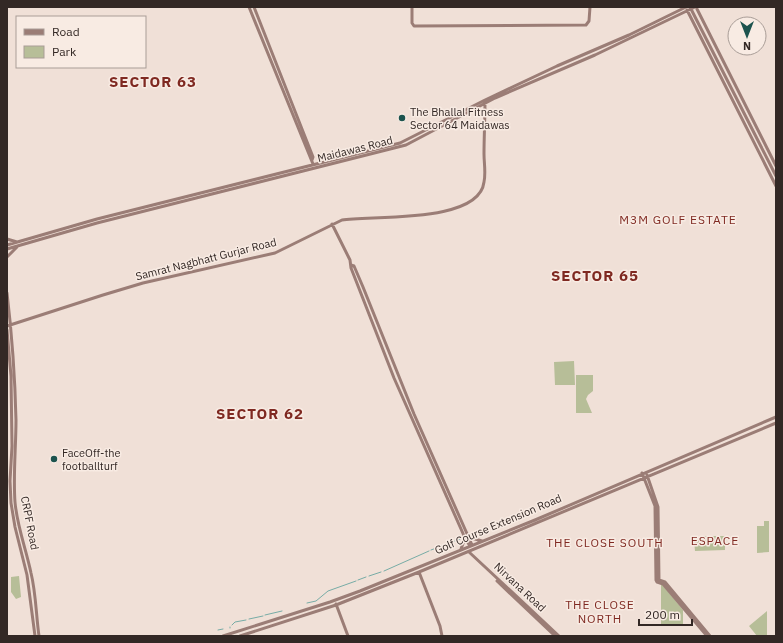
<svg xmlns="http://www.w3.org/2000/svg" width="783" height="643" font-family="'IBM Plex Sans',sans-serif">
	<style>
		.green { fill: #b7be98 }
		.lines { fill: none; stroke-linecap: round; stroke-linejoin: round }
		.stream { stroke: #77aca6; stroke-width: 1 }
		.secondary { stroke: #9b7d76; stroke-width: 3 }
		.poi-dot { fill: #1c534e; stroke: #f8ebe3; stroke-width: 1.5 }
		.labels { text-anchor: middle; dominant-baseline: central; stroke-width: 3; stroke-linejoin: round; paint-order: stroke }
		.poi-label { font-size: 11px; fill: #332825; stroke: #f8ebe3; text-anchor: start }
		.street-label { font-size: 11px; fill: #332825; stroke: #f8ebe3 }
		.neighbourhood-label { font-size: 12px; letter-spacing: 1px; fill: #7f2921; stroke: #f8ebe3 }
		.district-label { font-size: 15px; font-weight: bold; letter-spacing: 1px; fill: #7f2921; stroke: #f8ebe3 }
	</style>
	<rect width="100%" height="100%" fill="#f0e0d7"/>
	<path class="green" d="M574,361l1,24h-20l-1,-23z
		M576,375h17v16l-5,4 -2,4 6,14h-16z
		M764,521h5v31l-12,1v-27h7z
		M700,536h25v14l-30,1 -1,-11h6z
		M19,576l2,21 -5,2 -5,-7v-15z
		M661,583l22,27v15h-22z
		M767,611v25h-10l-8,-10z"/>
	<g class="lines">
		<path class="stream" d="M431,550l32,-12
			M384,571l45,-20
			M369,576l12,-4
			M358,580l8,-3
			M307,603l9,-2 12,-10 28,-10
			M265,615l17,-4
			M249,619l14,-3
			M232,625l3,-3 11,-2
			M230,628v-1
			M218,630l5,-1"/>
		<path class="secondary" d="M249,7l64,157
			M254,7l59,150 -1,3
			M412,7v16l2,3 172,-1 3,-4 1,-14
			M690,7l86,169
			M697,9l79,157
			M687,10l89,176
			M332,224l18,36 1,8 43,110 71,160 5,8
			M7,239l10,3
			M7,245l90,-26 303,-76 85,-43 72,-34 72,-31 57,-28
			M7,249l90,-26 309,-78 89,-47 100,-43 100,-48
			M7,257l10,-10
			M351,265l3,1 9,21 51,127 58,131
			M7,293c5,42 8,84 9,127 0,27 -3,55 -1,82 2,24 11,47 16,71 5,20 5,42 8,63
			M7,326l96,-31 40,-12 132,-30 67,-33c29,-5 137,4 142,-38 2,-9 0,-19 0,-28 0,-17 1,-34 1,-52
			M7,330l4,46 1,70 -2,35 1,22 4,24 12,48 8,61
			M642,473l13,33 1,74
			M647,475l11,32 1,73 6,2 45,54
			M468,537l14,4
			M461,549l4,-11
			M469,552l90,84
			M419,572l21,54 2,10
			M656,580l1,2 6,2 44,52
			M497,581l58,55
			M336,604l12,32
			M223,636l107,-34 30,-11 175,-71 241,-103
			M240,636l96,-31 83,-33 357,-149"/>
	</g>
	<g class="poi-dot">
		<circle cx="402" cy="118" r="4"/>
		<circle cx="54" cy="459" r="4"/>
	</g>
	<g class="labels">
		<g class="poi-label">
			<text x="410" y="112">The Bhallal Fitness<tspan x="410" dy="13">Sector 64 Maidawas</tspan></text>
			<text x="62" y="453">FaceOff-the<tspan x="62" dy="13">footballturf</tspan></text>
		</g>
		<g class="street-label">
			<text transform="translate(355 149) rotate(-14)">Maidawas Road</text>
			<text transform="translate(206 259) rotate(-14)">Samrat Nagbhatt Gurjar Road</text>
			<text transform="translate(30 523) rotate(79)">CRPF Road</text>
			<text transform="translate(498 524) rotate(-23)">Golf Course Extension Road</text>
			<text transform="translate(520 587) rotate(43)">Nirvana Road</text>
		</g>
		<g class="neighbourhood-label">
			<text x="678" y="219">M3M GOLF ESTATE</text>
			<text x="715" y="540">ESPACE</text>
			<text x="605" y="542">THE CLOSE SOUTH</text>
			<text x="600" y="604">THE CLOSE<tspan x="600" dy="14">NORTH</tspan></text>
		</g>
		<g class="district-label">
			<text x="153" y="81">SECTOR 63</text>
			<text x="595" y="275">SECTOR 65</text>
			<text x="260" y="413">SECTOR 62</text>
		</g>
	</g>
	<rect width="783" height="643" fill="none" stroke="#332825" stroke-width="16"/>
	<rect x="16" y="16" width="130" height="52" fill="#f8ebe3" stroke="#a99d97"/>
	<rect x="24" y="29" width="20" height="6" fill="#9b7d76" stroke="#a99d97"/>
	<text x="52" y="36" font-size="12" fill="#332825">Road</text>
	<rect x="24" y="46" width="20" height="12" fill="#b7be98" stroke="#a99d97"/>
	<text x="52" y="56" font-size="12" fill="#332825">Park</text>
	<g transform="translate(747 36) rotate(180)"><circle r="19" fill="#f8ebe3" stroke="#a99d97"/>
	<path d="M0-3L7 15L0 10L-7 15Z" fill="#1c534e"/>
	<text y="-6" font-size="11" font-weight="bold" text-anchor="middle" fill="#332825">N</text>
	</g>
	<path d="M639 619v6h53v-6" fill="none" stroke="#332825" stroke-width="2"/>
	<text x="645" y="619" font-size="12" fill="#332825" stroke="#f8ebe3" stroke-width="3" paint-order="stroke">200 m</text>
</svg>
